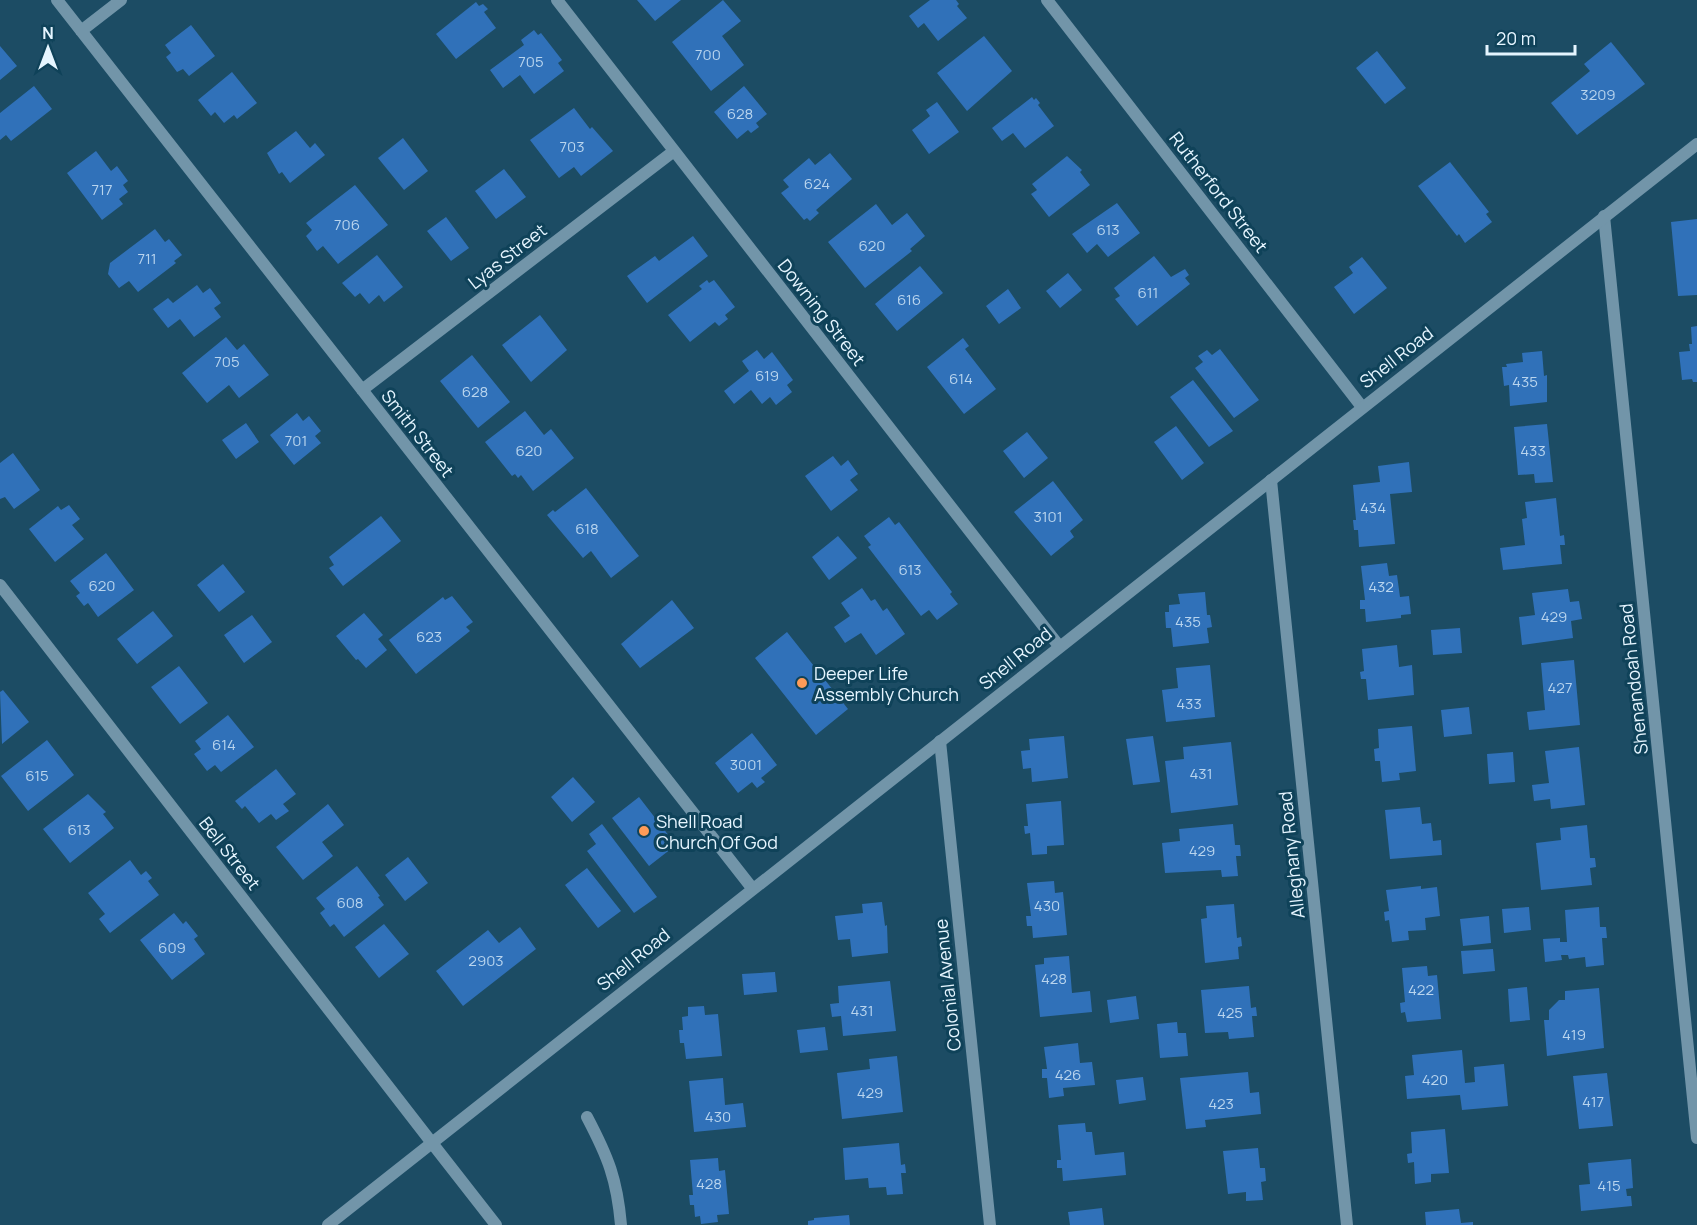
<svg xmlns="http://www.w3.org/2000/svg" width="1697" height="1225" font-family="Manrope,sans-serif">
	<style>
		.building { fill: #3071b9 }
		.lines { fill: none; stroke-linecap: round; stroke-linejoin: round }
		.minor { stroke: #7295a9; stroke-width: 12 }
		.tertiary { stroke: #7295a9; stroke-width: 12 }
		.poi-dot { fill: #fe9b58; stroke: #0f4259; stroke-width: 2 }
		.labels { text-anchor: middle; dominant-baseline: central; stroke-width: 6; stroke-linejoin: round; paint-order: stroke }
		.number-label { font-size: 15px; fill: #b8d4ee }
		.street-label { font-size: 18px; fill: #e5f5ff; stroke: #0f4259 }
		.poi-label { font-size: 18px; fill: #e5f5ff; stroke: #0f4259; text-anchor: start }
	</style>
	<rect width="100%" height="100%" fill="#1c4c64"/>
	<path class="building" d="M637,0h44l-26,21z
		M723,0l18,21 -19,15 22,29 -33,26 -39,-49z
		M930,0h26l3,4 -2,2 10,12 -29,23 -14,-18 -6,5 -9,-12z
		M476,2l3,4 4,-2 5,5 -4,3 12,16 -40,31 -20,-25z
		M191,25l24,31 -26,20 -6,-7 -6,3 -11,-15 5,-4 -6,-8z
		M534,30l4,5 3,-2 21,27 -4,3 6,8 -30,23 -14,-19 -17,13 -13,-18 34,-25 -3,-5z
		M984,36l28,35 -45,40 -30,-38z
		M1611,42l34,42 -68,51 -26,-32 39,-32 -6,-7z
		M0,46l17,20 -17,14z
		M1377,51l29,37 -21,16 -29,-36z
		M232,72l25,31 -20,16 -3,-4 -10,8 -9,-11 -4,4 -13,-16z
		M34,86l18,23 -41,32 -5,-6 -6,5v-27z
		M744,86l23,28 -11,9 3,4 -8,6 -3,-3 -11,9 -23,-27z
		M1032,97l2,3 2,-2 4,5 -2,2 16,21 -29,22 -12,-15 -11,8 -10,-13z
		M937,102l22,30 -30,22 -17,-24 18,-14 -4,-6z
		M574,108l16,21 2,-2 21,24 -32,25 -7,-9 -15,11 -29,-38z
		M296,131l14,17 5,-5 10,12 -35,28 -8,-11 -3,2 -12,-21z
		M403,138l25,33 -24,19 -26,-32z
		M96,151l15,20 6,-5 11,15 -5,4 5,7 -9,7 4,5 -21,16 -35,-47z
		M830,153l22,26 -36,31 3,3 -9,8 -3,-3 -3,2 -23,-27 8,-6 -6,-7 26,-22 6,7z
		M1067,156l15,14 -2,2 10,13 -41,32 -18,-23 6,-4 -5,-6z
		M1450,162l39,50 -3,2 6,8 -27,21 -6,-9 -2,2 -39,-50z
		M504,169l22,28 -30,22 -21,-28z
		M355,185l33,40 -50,39 -15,-18 -6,5 -11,-15 6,-6 -6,-7z
		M1117,203l23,30 -32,24 -11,-13 -10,9 -15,-19z
		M876,204l16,21 15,-12 18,23 -15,13 2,2 -47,37 -37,-46z
		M446,217l23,31 -18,13 -24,-30z
		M1697,219v76l-19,1 -7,-74z
		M155,229l10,13 4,-3 13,16 -8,6 2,2 -38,29 -9,-11 -10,7 -11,-14 2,-11z
		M693,236l15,20 -61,47 -20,-27 28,-20 4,5z
		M377,255l26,32 -19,15 -5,-7 -10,9 -9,-11 -5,4 -13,-14z
		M1154,256l17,21 14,-8 4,6 -4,3 5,6 -53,42 -22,-27 5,-3 -6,-8z
		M1362,257l25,31 -33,26 -20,-27 19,-14 -4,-6z
		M920,266l23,27 -46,38 -22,-27z
		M1068,273l14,17 -22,18 -14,-17z
		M707,280l2,3 5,-3 21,27 -10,8 3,4 -9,7 -4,-4 -25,20 -22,-27 34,-26 -3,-3z
		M197,285l6,8 7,-5 11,15 -7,5 7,9 -27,20 -14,-18 -12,9 -15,-19 15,-11 5,5z
		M1008,289l13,19 -22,16 -13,-18z
		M540,315l27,35 -36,32 -29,-37z
		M1697,326v56h-4l-1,-3 -10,1 -3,-28 11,-1 -1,-7h3l-1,-17z
		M226,337l11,13 7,-6 25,31 -30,23 -10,-13 -22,18 -25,-30z
		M963,338l6,8 -4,3 31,40 -32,25 -37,-47z
		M1220,349l39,51 -25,18 -39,-50 8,-6 -5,-6 9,-6 5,5z
		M757,350l7,9 8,-7 21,28 -6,5 5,7 -16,13 -6,-8 -8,7 -11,-14 -17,14 -10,-13 25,-20 -7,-10z
		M1542,351l2,25 3,-1v27l-37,4 -1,-21 -5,1 -2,-19h5l-1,-3 17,-2 -1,-9z
		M472,355l38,47 -32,26 -38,-47z
		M1193,380l40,51 -24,16 -39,-50z
		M525,411l19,24 7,-6 23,29 -41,33 -12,-16 -3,3 -3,-4 -3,2 -27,-34z
		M297,413l6,8 6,-5 12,15 -6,5 6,7 -27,22 -24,-30z
		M246,423l13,19 -23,17 -14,-19z
		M1547,424l6,58 -18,1 -1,-9 -16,1 -4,-48z
		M1176,426l28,37 -22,17 -28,-38z
		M1027,432l21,26 -24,20 -21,-27z
		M13,453l27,37 -26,19 -9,-12 -5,2v-36z
		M833,456l8,10 7,-6 10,14 -8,6 8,10 -27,21 -26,-35z
		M1409,462l3,30 -22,2 5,50 -36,3 -1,-17h-4l-1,-10h3l-3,-35 27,-3 -2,-16z
		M1053,481l30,39 -13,11 4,6 -23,19 -37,-44z
		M586,488l53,68 -28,22 -20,-27 -8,7 -36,-43 6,-5 2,2z
		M1556,498l4,38 4,-1 1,10h-5l2,19 -59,6 -3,-22 25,-3 -3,-26 5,-1 -2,-16z
		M69,505l11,14 -8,6 12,14 -29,23 -26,-33 29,-23 3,4z
		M381,516l20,25 -58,45 -14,-18 5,-3 -5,-8z
		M889,517l6,8 4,-3 53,70 -2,2 8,10 -21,16 -8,-10 -8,6 -53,-69 3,-2 -7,-9z
		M838,536l19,22 -28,22 -17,-23z
		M106,553l28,37 -36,27 -10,-14 -4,3 -8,-10 4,-3 -10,-12z
		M1387,563l2,13 8,-1 3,22 9,-1 2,18 -10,1v3l-35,4 -1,-13h-5v-9h5l-4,-34z
		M223,564l22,28 -26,20 -22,-27z
		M862,588l9,13 4,-2 8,12 4,-3 18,26 -29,21 -15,-22 -16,10 -11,-16 16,-11 -9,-13z
		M1568,589l2,13 9,-1 3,18 -11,2 2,17 -51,7 -3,-28 16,-2 -3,-22z
		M1205,592l2,23h3l2,12 -5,1 2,15 -36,4 -2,-19h-5l-1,-16h4v-7l11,-1 -2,-10z
		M452,596l21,26 -7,5 4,4 -54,43 -27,-34 54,-43 2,3z
		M672,600l22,28 -54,40 -19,-24z
		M153,611l20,25 -36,28 -20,-25z
		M364,613l19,22 -5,4 9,11 -21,18 -8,-9 -2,1 -20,-24z
		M252,615l20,27 -28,21 -20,-28z
		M1460,628l2,25 -29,2 -2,-25z
		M787,632l61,77 -32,26 -61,-77z
		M1397,645l2,22 13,-2 2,30 -46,5 -2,-21h-5l-1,-7 4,-1 -2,-22z
		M1574,660l6,65 -51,5 -2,-18 18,-2 -4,-47z
		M1210,665l5,52 -49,5 -4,-32 16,-2 -2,-20z
		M179,666l29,37 -28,21 -29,-37z
		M3,690l26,32 -27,22 -2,-52z
		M1469,707l3,27 -28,3 -3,-27z
		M228,715l26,32 -33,25 -6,-7 -8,6 -13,-17 7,-5 -6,-8z
		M1412,726l4,45 -17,2 1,7 -18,2 -2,-21h-5l-1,-12 5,-1 -1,-19z
		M752,733l25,32 -16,13 4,4 -8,6 -5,-6 -14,11 -23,-30z
		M1064,736l4,42 -36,4 -1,-14 -8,1 -2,-18 9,-1 -1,-11z
		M1153,736l7,46 -27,3 -7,-46z
		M47,740l27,35 -46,36 -27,-35z
		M1231,742l7,63 -67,8 -6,-52 19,-2 -1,-12z
		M1579,747l6,58 -34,4 -1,-10 -16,2 -2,-16 17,-2 -4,-32z
		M1513,752l2,30 -26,2 -2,-30z
		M276,769l20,25 -13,10 6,7 -13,9 -5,-6 -12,9 -14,-17 -3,3 -7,-8z
		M573,777l22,25 -23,20 -21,-25z
		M88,794l18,18 -3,2 11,14 -44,35 -27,-34z
		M639,797l37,48 -27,21 -37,-48z
		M1061,801l3,44 -17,1v8l-15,1 -2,-22 -5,1 -1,-8h4l-2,-22z
		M328,804l16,21 -22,17 11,14 -30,24 -27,-33z
		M1420,807l2,17 9,-1 2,18 8,-1 1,15 -52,4 -5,-49z
		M602,824l55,73 -23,16 -47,-62 9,-7 -7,-10z
		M1233,824l2,21h5l1,11h-5l2,20 -16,1 -1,-7 -56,3 -3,-30 18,-2 -1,-12z
		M1587,825l3,33h5l1,9 -6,1 2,17 -51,5 -5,-47 25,-3 -1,-12z
		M408,857l20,26 -23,18 -20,-26z
		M130,860l11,15 5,-4 6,7 -4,3 11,14 -49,38 -11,-14 6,-5 -17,-21z
		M357,866l23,30 -2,1 6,8 -40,32 -10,-13 -4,3 -10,-14 5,-4 -9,-11z
		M587,868l34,43 -23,17 -33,-43z
		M1054,881l1,12 8,-1 4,43 -34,3 -1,-12h-5l-1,-10h5l-4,-33z
		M1421,886v3l16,-2 3,29 -15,2 1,12 -18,1 1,9 -17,2 -3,-22 -4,1 -1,-9 5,-1 -3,-21z
		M882,902l3,24 2,-1 1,28 -36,4 -2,-18 -12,1 -3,-24 28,-3 -1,-9z
		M1234,904l3,34 4,-1 1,9 -4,1 1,12 -34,4 -4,-44 6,-1 -1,-12z
		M1529,907l2,23 -27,3 -2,-24z
		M1599,907l1,20h6l1,11h-5l2,27 -18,2 -1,-10 -16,2 -1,-4h-7l1,5 -17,2 -2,-23 17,-1v4h7l-2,-32z
		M174,913l9,11 3,-3 12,15 -4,3 11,15 -33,26 -32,-40z
		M1489,916l2,27 -28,3 -3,-27z
		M384,924l25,30 -30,24 -24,-31z
		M520,927l16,22 -73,57 -27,-35 52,-41 11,13z
		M1493,949l2,22 -32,3 -2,-23z
		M1069,956l3,37 18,-2 2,21 -52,5 -5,-52 9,-1v-6z
		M1427,966l1,10 9,-1 4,44 -34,3 -2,-10 -4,1 -1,-10 5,-1 -3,-34z
		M775,972l2,20 -33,3 -2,-21z
		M890,981l6,50 -53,5 -2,-20 -9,1 -2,-13 9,-1 -1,-17z
		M1249,986l2,22 5,-1 1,9h-5l2,21 -25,2 -1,-7 -23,1 -4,-43z
		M1527,987l3,33 -20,2 -2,-33z
		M1599,988l5,60 -57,8 -3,-36h5v-10l10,-10h6v-9z
		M1136,996l3,23 -29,4 -3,-23z
		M704,1006l1,9 13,-1 4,42 -36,3 -2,-16h-4l-1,-13h4l-1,-13 6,-1v-9z
		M1177,1022l1,11h8l2,23 -28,2 -3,-34z
		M825,1027l3,23 -28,3 -3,-23z
		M1078,1043l2,20 12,-1 3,23 -32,3 1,8 -15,2 -2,-20h-5v-9h5l-3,-22z
		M1462,1050l3,33 10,-1 -1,-15 30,-3 4,42 -46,4 -2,-15 -53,4 -2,-23 9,-1 -2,-20z
		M897,1056l6,56 -61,7 -5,-46 33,-4 -1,-10z
		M1248,1072l2,21 9,-1 2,22 -56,6 1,7 -20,2 -6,-51z
		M1607,1073l6,53 -34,3 -6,-53z
		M1143,1077l3,23 -27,4 -3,-24z
		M723,1078l2,27 18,-2 3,24 -52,5 -5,-51z
		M1085,1123l1,9h6l3,23 29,-3 2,23 -63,6 -1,-13h-5v-8h4l-3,-35z
		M1445,1129l4,44 -18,1v8l-16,2 -1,-22 -6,1 -1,-9 5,-1 -1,-21z
		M899,1143l2,22 4,-1 1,9h-5l2,21 -16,1 -1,-8 -17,1 -1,-10 -23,2 -2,-32z
		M1258,1148l2,20h5l1,13 -5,1 2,18 -17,1v-9l-18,2 -5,-43z
		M718,1158l1,13 6,-1 4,44 -12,1 1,7 -17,2 -1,-8 -5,1 -1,-12h-4l-1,-10h4l-3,-35z
		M1631,1159l2,29 -7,1 1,7h4l1,10 -51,5 -2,-26 11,-1 -2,-21z
		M1102,1208l2,17h-34l-2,-13z
		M1459,1209l2,14 12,-1v3h-47l-1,-13z
		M849,1215l1,10h-42v-4l6,-1v-2z"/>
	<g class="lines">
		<path class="minor" d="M57,0l695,888
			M557,0l502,646
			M1047,0l315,407
			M81,31l40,-31
			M1604,216l93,922
			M362,390l312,-239
			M1271,480l76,745
			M0,585l432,558
			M940,741l50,484
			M587,1117c21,40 30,62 34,108"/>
		<path class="tertiary" d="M432,1143l64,82
			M328,1225l1369,-1081"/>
	</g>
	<g class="poi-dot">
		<circle cx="802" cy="683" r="6"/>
		<circle cx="644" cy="831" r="6"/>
	</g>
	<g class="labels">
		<g class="number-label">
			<text x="708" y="54">700</text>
			<text x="531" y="61">705</text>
			<text x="1598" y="94">3209</text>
			<text x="740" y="113">628</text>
			<text x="572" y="146">703</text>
			<text x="817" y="183">624</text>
			<text x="102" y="189">717</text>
			<text x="347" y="224">706</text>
			<text x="1108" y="229">613</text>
			<text x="872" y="245">620</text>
			<text x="147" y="258">711</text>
			<text x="1148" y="292">611</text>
			<text x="909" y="299">616</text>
			<text x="227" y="361">705</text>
			<text x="767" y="375">619</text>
			<text x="961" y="378">614</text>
			<text x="1525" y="381">435</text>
			<text x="475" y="391">628</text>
			<text x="296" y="440">701</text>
			<text x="529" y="450">620</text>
			<text x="1533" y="450">433</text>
			<text x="1373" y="507">434</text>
			<text x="1048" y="516">3101</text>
			<text x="587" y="528">618</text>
			<text x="910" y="569">613</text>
			<text x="102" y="585">620</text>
			<text x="1381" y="586">432</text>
			<text x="1554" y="616">429</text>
			<text x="1188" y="621">435</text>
			<text x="429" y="636">623</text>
			<text x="1560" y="687">427</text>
			<text x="1189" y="703">433</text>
			<text x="224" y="744">614</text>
			<text x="746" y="764">3001</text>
			<text x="1201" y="773">431</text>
			<text x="37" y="775">615</text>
			<text x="79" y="829">613</text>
			<text x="1202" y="850">429</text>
			<text x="350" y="902">608</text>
			<text x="1047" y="905">430</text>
			<text x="172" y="947">609</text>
			<text x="486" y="960">2903</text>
			<text x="1054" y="978">428</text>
			<text x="1421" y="989">422</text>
			<text x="862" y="1010">431</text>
			<text x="1230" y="1012">425</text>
			<text x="1574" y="1034">419</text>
			<text x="1068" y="1074">426</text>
			<text x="1435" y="1079">420</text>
			<text x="870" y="1092">429</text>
			<text x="1593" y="1101">417</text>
			<text x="1221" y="1103">423</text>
			<text x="718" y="1116">430</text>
			<text x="709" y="1183">428</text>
			<text x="1609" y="1185">415</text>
		</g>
		<g class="street-label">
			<text transform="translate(1219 192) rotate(52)">Rutherford Street</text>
			<text transform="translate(507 256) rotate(-38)">Lyas Street</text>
			<text transform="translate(822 312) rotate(52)">Downing Street</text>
			<text transform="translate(1396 357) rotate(-38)">Shell Road</text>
			<text transform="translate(418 433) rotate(52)">Smith Street</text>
			<text transform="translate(1015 658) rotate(-39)">Shell Road</text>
			<text transform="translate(1633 679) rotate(-96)">Shenandoah Road</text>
			<text transform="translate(230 853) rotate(52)">Bell Street</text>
			<text transform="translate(1291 855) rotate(-96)">Alleghany Road</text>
			<text transform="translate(633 959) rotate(-39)">Shell Road</text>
			<text transform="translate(947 985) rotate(-96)">Colonial Avenue</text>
		</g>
		<g class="poi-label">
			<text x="814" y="673">Deeper Life<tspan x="814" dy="21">Assembly Church</tspan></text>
			<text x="656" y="821">Shell Road<tspan x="656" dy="21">Church Of God</tspan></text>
		</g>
	</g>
	<g transform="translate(48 48)" stroke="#0f4259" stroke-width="4.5" paint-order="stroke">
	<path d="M0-4.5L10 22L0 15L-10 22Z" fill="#e5f5ff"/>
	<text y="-9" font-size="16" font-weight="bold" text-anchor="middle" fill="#e5f5ff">N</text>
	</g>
	<path d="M1487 45v9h88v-9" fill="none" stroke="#e5f5ff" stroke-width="3"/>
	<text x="1496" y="45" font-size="18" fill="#e5f5ff" stroke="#0f4259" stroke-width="4.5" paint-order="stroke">20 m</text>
</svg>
